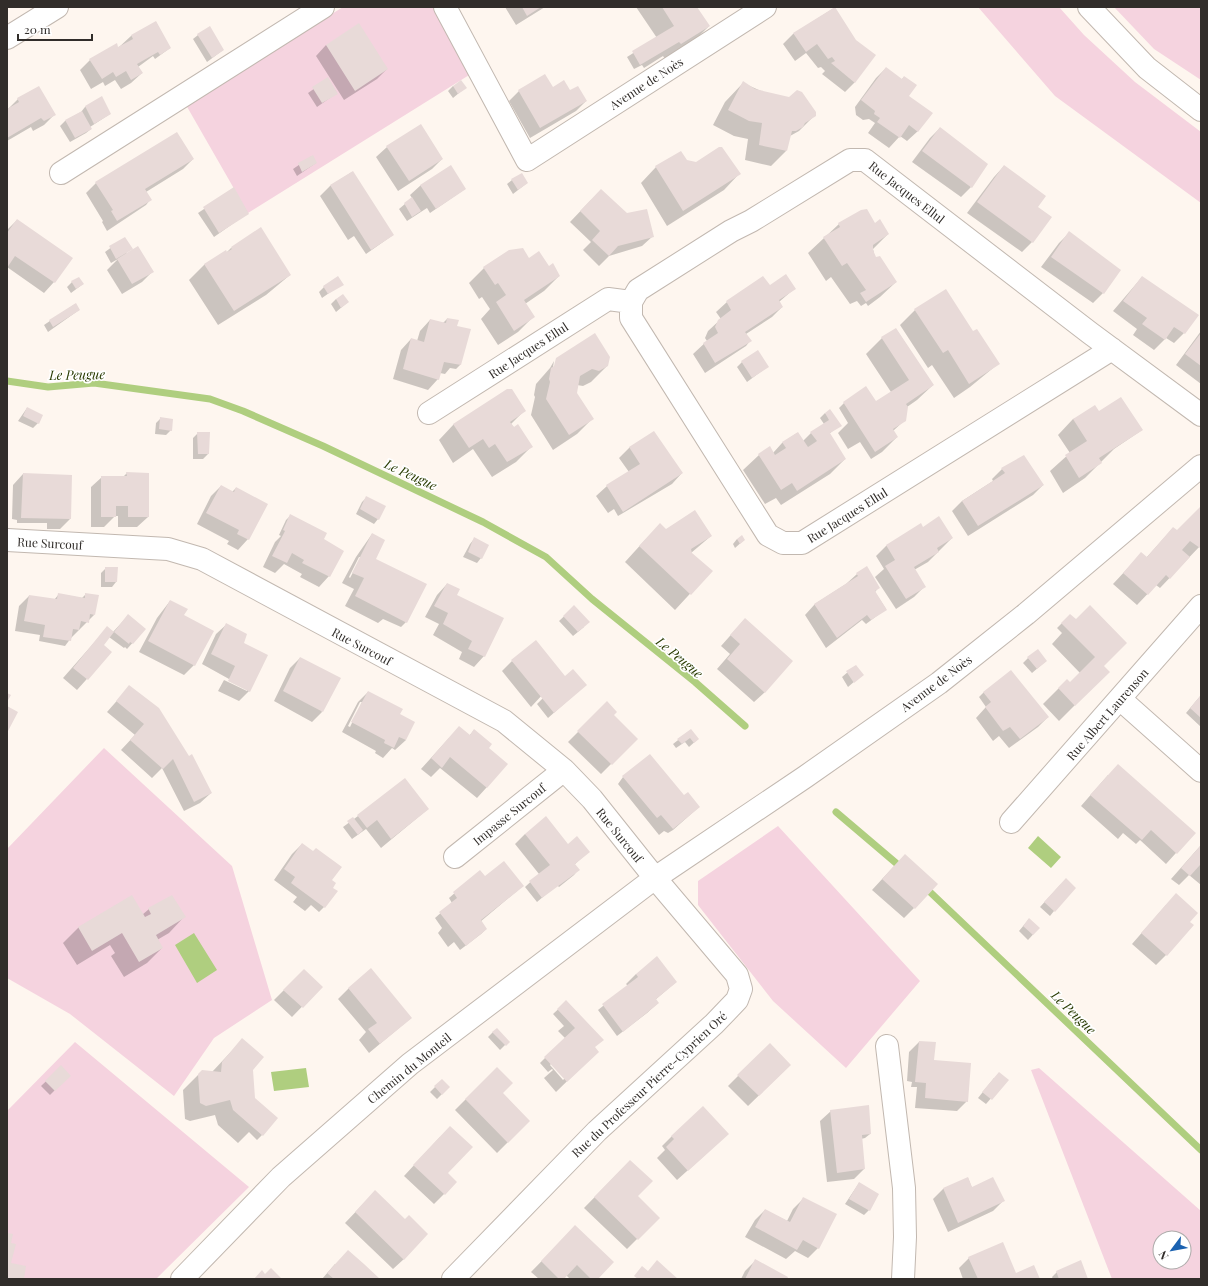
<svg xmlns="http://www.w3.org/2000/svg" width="1208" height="1286" font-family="'Playfair Display',serif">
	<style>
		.green { fill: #f5d3df; fill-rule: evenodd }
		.water { fill: #afce7f }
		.shadow { fill: #0003; fill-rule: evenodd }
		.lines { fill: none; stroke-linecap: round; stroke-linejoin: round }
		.stream { stroke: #afce7f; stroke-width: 7 }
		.building { fill: #e8dad8 }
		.minor-casing { stroke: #c2b8b0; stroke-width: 24 }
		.minor { stroke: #fff; stroke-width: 22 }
		.labels { text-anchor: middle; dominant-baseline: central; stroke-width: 3.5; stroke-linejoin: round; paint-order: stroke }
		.street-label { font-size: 12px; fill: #312d2a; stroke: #fff }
		.water-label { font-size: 13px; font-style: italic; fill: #283a00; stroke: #fff }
	</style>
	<rect width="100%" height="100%" fill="#fef6ef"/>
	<path class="green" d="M343,7h94l37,65 -226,141 -62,-108z
		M978,7h81l25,28 51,47 66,50v71l-146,-107z
		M1114,7h87v73l-47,-31z
		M104,748l128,118 40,134 -58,38 -40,58 -104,-82 -63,-36v-129z
		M778,826l142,155 -74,87 -73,-67 -75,-96v-24z
		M75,1042l174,145 -93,92h-149v-168z
		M1039,1068l162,143v68h-89l-81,-209zM1160,1238h24v24h-24z"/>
	<path class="water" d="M1038,836l23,21 -10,11 -23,-20z
		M194,933l23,37 -20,13 -22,-38z
		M306,1068l3,19 -35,4 -3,-19z"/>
	<path class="shadow" d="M505,7h40l-29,18z
		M636,7h60l13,19 -15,15 -29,18 -2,-3 -19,12 -2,-3 -8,4 -7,-12 30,-19z
		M834,8l21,74 -10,10 -23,-18 3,-3 -4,-4 -3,1 -12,-15 -11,8 -12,-17 10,-10z
		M156,22l14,26 -15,11 -2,-3 -15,11 4,6 -11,10 -10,6 -6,-9 -10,6 -2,-4 -12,7 -11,-19 10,-10 28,-12 13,-12z
		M198,35l25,15 -16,12 -14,-23z
		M326,45l61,24 -10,10 -33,21 -28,-44z
		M886,68l15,12 3,-3 14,54 -11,10 -7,-5 -11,12 -21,-15 7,-10 -6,-4 -6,1 -7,-5 -1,-8 21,-29z
		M328,79l9,14 -20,14 -9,-14z
		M743,83l72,32 -16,16 -9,5 -4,15 -15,15 -26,-6 3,-21 -14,-3 -21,-11 12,-23z
		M453,86l12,2 -12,10 -5,-7z
		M552,88l18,3 16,10 -10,10 -46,27 -21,-37 10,-10z
		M101,98l9,16 -20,13 1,2 -5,4 -16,9 -10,-16 5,-5 16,-9 4,-5z
		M18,99l36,16 -10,10 -11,6 -2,-4 -24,14v-31z
		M940,128l31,59 -10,10 -49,-35 18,-24z
		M387,147l55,12 -10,10 -34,22 -22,-34z
		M312,156l4,7 -19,13 -4,-7z
		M193,159l-10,10 -37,23 4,8 -4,5 -39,26 -5,-9 1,-1 -17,-28 10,-10z
		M687,161l52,13 -15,16 -57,36 -26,-43 15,-16z
		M1004,166l32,41 14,10 -18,25 -10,10 -55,-39 27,-36z
		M352,172l41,63 -27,19 -12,-18 -6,4 -28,-44 10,-10z
		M512,180l15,3 -14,11 -6,-10z
		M421,185l44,4 -35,24 -3,-5 -20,13 -8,-12 13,-11 -2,-3z
		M234,189l14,24 -34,24 -16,-24z
		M591,200l62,36 -11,10 -33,10 -10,10 -16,-16 8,-8 -21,-20z
		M17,220l54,38 -17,24 -10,11 -37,-26v-37z
		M839,224h36l13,10 -15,15 2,9 21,24 -16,15 -12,9 -2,-3 -5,3 -4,-5 -7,3 -19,-27 -5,4 -18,-28z
		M1069,233l34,60 -10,10 -52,-36 18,-24z
		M124,238l7,11 -5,4 26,19 -10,10 -20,12 -15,-24 11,-11 -7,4 -6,-11z
		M231,248l59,27 -24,20 -48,30 -29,-45 16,-16 21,-11z
		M528,259l21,8 10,9 -15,15 -19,13 8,13 -15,15 -20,13 -17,-26 9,-10 -8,-12 -3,2 -10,-16 15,-15z
		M763,277l6,9 25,3 -15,13 3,5 -10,10 -26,17 4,7 -4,5 -41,27 -12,-19 14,-13 -2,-3 3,-7 13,-12 -5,-7 11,-10z
		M1142,277l42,56 -10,10 -8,-5 -12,12 -21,-15 4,-6 -24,-18z
		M72,282l11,2 -12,9 -4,-6z
		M342,284l-20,14 -3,-6 5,-5z
		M336,299l12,3 -12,10 -5,-8z
		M75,304l4,6 -31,22 -4,-7z
		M915,310l58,23 25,31 -28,23 -16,11 -22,-33 -4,3 -28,-43z
		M447,319l9,7 5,38 -5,5 -6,-1 -5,6 -5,-1 -2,6 -10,11 -35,-11 8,-29 10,-11 6,2 3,-10 10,-11 13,3z
		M896,329l37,56 -16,15 -10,7 -2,13 -12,11 4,6 -15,15 -11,7 -11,-17 -12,7 -10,-16 10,-10 -9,-15 5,-5h32l15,-11 -25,-38 16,-16z
		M1201,331v53l-25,-19z
		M554,361l-1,6h2l52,-1 -16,16 -8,4 -6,-1 -1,9 16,25 -15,15 -24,16 -22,-35 4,-18 -1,-2 2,-11 14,-16z
		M742,362l25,5 -20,15 -10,-15z
		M27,408l11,15 -5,5 -15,-7z
		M524,411l-13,13 20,23 -15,15 -24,15 -19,-28 -20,14 -14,-23 15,-16z
		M1099,412l43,18 -28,19 -29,29 -22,15 -13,-22 20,-18 -12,-18 15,-16z
		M825,413l15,12 -11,9 16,25 -15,15 -49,31 -5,-7 -11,6 -22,-34 16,-15 14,-2 9,-10 15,-10 6,8 8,-8 13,-9 -4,-6z
		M161,418l10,12 -5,5 -11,-1 1,-11z
		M198,433l10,21 -5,5h-10v-21z
		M630,447l52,26 -10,11 -54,32 -4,-7 -6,4 -12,-17 11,-10 22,-14 -10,-14z
		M1002,469l41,16 -10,10 -65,41 -16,-25 10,-10 31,-20 -1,-2z
		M127,473l21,44 -11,10h-19v-11h-3l-11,11h-13v-40l11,-10h21z
		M23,474l48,2 -1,43 -10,10h-13v-6h-30v-3l-5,-1 1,-34z
		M221,486l11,6 4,-4 12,51 -10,11 -11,-6 2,-3 -32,-17 14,-28z
		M367,497l11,22 -4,5 -18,-10 6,-12z
		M1201,508v37l-41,43 -4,-3 -19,20 -24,-21 28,-30 5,4 27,-30 4,3z
		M291,515l32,25 6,36 -10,11 -19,-10 2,-3 -18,-10 -9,9 -12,-6 12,-25 6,-6 -2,-1 7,-15z
		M920,525l3,3 29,10 -24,24 -14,8 10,17 -10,10 -18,12 -21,-32 9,-8 -8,-13 10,-10z
		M666,530l45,6 -20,17 20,18 -36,39 -50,-48 20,-22z
		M372,534l3,25 31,63 -5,5 -18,-8 -5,4 -33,-17 9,-17 -12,-6 14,-26zM359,557h2l-11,21 -1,-1z
		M474,539l7,19 -4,5 -14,-6 7,-13z
		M737,539l7,1 -9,8 -2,-4z
		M106,568l10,14 -4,5h-11v-14z
		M857,574l22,13 -4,5 11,17 -20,15 -4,-4 -36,28 -21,-33 10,-11 31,-20z
		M447,584l9,11 28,61 -10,11 -15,-8 3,-7 -29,-17 6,-11 -14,-7 12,-22z
		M59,594l23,4 4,-4 8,21 -23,23 -6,8 -26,-5 1,-6 -25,-4 4,-25 10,-10 25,4z
		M170,601l13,15 11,49 -10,10 -45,-23 18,-34z
		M574,607l10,20 -11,9 -14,-15z
		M1070,615l33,51 -10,21 -34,34 -16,-17 24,-24 3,3 10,-10 -28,-29 10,-11 -5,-5z
		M745,619l20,73 -11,10 -37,-33 13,-15 -9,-8z
		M124,620l21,9 -18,20 -2,-2 -1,1 -15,-11 -7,8 9,7 -34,38 -14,-12 44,-50 6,4z
		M227,624l15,19 7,48 -10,10 -21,-10 6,-11 23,11v-2l-45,-25 14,-30z
		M300,658l22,54 -10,10 -38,-21 16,-33z
		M1028,658l18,3 -14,12 -9,-10z
		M512,661l61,35 -25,22 -11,-14 9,-9 -2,-2 -13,14 -29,-36z
		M855,666l7,9 -14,12 -6,-10z
		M129,687l82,106 -11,10 -16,8 -22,-43 -10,10 -31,-28 14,-15 -28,-23z
		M368,692l28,27 10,21 -11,10 -3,-2 -9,10 -8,-5 1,-2 -34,-19 16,-30zM360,702h2l-12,25 -2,-1z
		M984,692l64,25 -10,10 -29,21 -10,-12 -6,5 -17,-23 10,-11 -7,-10z
		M1201,695v32l-15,-14z
		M607,703l5,13 24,23 -35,35 -33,-32z
		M474,730l10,23 3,34 -10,11 -37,-30 -9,9 -10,-8 28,-31 20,-2z
		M691,730l7,9 -9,8 -4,-5 -9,6 -3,-4z
		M1108,775l86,58 -28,31 -26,-24 -4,4 -13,-11 -5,6 -37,-33z
		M623,777l61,19 15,11 -26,23 -5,3 -4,-2 -5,4 -41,-51z
		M428,809l-47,39 -15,-19 -14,10 -9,-12 15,-11z
		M525,834l63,18 -14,13 4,5 -4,5 -15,12 -2,-2 -20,17 -12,-15 14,-13 -24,-30z
		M302,844l25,40 5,4 -8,19 -5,5 -8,-7 -6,6 -12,-9 4,-5 -23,-17 18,-26z
		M1201,845v40l-12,-10 -10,10 -8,-6z
		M895,865l19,43 -10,10 -32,-28z
		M480,871l5,6 32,14 -37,31 6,7 -5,5 -21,16 -6,-8 -6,5 -10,-14 4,-5 -7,-10 17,-15 -3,-5z
		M1061,884l-7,27 -4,5 -10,-9z
		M1166,905l23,17 -23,33 -10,10 -24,-21z
		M149,909l35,8 -15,16 -12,7 5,8 -15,15 -23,14 -13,-21 4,-3 -5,-8 -33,20 -14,-22 16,-16 63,-12z
		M1029,919l10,9 -11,12 -9,-9z
		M304,970l17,17 -29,30 -18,-17z
		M636,974l40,8 -21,18 3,3 -11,10 -30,23 -19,-26 30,-24 -2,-2z
		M349,988l62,30 -42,35 -10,-13 7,-8 -28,-33z
		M566,1002l31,50 -41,40 -12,-14 9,-8 -1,-1 -4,3 -8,-9 25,-25 -7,-7 6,-5 -11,-12zM552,1063l13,15 -2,2 -13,-15z
		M493,1032l15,10 -8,8 -12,-13z
		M242,1040l10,29 2,30 8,36 -5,5 -8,-8 -11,11 -20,-18 -3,-10 -25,6 -5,-2 -2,-29 15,-15 14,-3z
		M919,1042l48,59 -10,10 -42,-3 2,-21h-6l1,-5 -5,-1 2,-29z
		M770,1044l20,21 -42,41 -20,-20z
		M61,1067l8,9 -19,19 -9,-9z
		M497,1068l5,25 27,28 -32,32 -42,-43z
		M994,1078l13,2 -21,24 -8,-6z
		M442,1080l7,7 -12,12 -7,-7z
		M831,1111l39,23 -5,4 -4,1 3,30 -10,10 -27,3 -7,-61z
		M672,1136l34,18 -29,26 -20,-22 8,-8 -3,-4z
		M440,1137l6,36 10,9 -22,22 -30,-28z
		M630,1161l7,35 21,22 -31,31 -43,-41z
		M968,1178l4,10 31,13 -10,10 -45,21 -15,-33 10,-10z
		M859,1183l10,27 -5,5 -19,-11z
		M803,1199l15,49 -10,10 -13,-7 -9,8 -41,-22 10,-17 10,-10 22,11 6,-12z
		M365,1202l40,18 -1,39 -11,10 -48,-46z
		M575,1227l22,52h-27l-4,-4 -4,4h-23l-8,-7z
		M969,1258l46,16 24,5h-76l-4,-11z
		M756,1260l30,19h-45l4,-8z
		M335,1264l44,15h-57z
		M1057,1272l30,7h-34l-1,-2z"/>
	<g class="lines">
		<path class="stream" d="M7,381l41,6 46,-4 116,16 33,12 80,35 160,76 63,35 46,42 103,83 50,44
			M836,812l60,51
			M930,892l271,258"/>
	</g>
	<path class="building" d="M522,7h19l-14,9z
		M662,7h35l13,19 -29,18 -2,-2 -39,23 -8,-14 42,-25z
		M835,7l21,33 20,15 -21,28 -24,-20 4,-2 -3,-4 -4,2 -11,-15 -11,8 -13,-19z
		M156,21l15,27 -11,7 -2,-3 -21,12 6,9 -12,7 -5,-9 -10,6 -3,-5 -11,7 -13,-20 28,-16 1,4 15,-8 -2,-4z
		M359,23l29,46 -33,22 -29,-46z
		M210,26l14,24 -12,8 -15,-24z
		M886,67l16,12 2,-3 13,9 -8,11 24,17 -15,19 -9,-7 -9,13 -23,-16 3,-4 -6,-4 1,-3 -14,-11z
		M545,74l8,13 11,-7 6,10 8,-4 9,15 -47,27 -22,-38z
		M328,77l10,17 -16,9 -10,-16z
		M461,80l6,8 -9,6 -5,-8z
		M743,81l12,8 34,8 8,-7 5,2 14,20v4l-11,7 -2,4 -7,4h-4l-5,20 -28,-6 3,-22 -13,-2 -21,-11z
		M39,86l17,29 -12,6 -3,-3 -34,20v-29l12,-7 -2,-4z
		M102,96l9,18 -17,10 -9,-18z
		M82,111l10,18 -17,9 -10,-18z
		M421,124l22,35 -34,22 -23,-35z
		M940,127l48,37 -16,24 -50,-37z
		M177,132l17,27 -49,30 7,11 -35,21 -6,-10 2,-1 -18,-28z
		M719,147h3l19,27 -58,37 -28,-45 26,-15 6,9 9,2z
		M313,155l4,8 -15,9 -4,-9z
		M451,165l15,24 -30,20 -16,-24z
		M1004,165l42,31 -8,11 14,10 -19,26 -56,-41z
		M353,171l41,64 -23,15 -41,-65z
		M522,173l6,10 -10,7 -7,-11z
		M234,187l15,27 -30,19 -16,-26z
		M601,189l26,24 20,-4 7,28 -36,9 -9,10 -17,-16 8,-9 -20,-20z
		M412,197l9,14 -9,6 -8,-14z
		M867,209l8,14 5,-4 9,15 -16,11v5l3,7 4,-1 17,26 -31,20 -6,-9 6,-3 -19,-27 -5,3 -19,-29 17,-10 -2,-4 23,-13z
		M17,219l56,39 -18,25 -40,-27 -8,12v-35z
		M261,227l30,48 -57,36 -30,-47 22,-14 1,2 5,-3 -1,-2z
		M1069,231l52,39 -17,24 -53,-37z
		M125,237l8,12 -17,10 -7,-13z
		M138,246l16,26 -22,12 -15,-25z
		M523,248l6,10 10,-7 10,15 4,-3 7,13 -36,24 11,17 -21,14 -18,-29 10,-7 -8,-12 -3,2 -12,-18 26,-17z
		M786,274l10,15 -17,11 4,7 -38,25 7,9 -37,22 -12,-20 15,-10 -3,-6 3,-7 13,-10 -5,-9 37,-25 7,9z
		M338,276l6,9 -16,9 -5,-8z
		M1142,276l57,39 -14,19 -11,-7 -9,13 -23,-16 5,-6 -24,-17z
		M79,277l5,7 -8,5 -5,-8z
		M946,289l27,42 4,-2 23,35 -31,20 -21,-34 -5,3 -29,-44z
		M343,294l6,8 -8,6 -5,-9z
		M76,303l4,7 -27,17 -4,-7z
		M447,318l12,2 -2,6 14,3 -10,36 -17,-3 -5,18 -36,-11 8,-31 13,4 6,-23 16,4z
		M896,328l38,57 -28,19 2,3 -2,14 -13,8 5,8 -23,15 -32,-50 23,-16 10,15 33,-21 -28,-43z
		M595,333l15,24 -2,9 -9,5 -7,-2 -12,7 -3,17 17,26 -25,16 -23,-36 4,-17 -1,-3 2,-11 3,-2 2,-8z
		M1201,333v33l-16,-12z
		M758,350l11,17 -17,11 -11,-17z
		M507,389h5l14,22 -16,11 4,5 4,-3 15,23 -26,15 -12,-18 -6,4 -6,-9 -14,9 -16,-24z
		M1121,397l22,33 -44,28 3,5 -23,15 -14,-23 22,-14 -14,-22 22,-14 4,6z
		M27,407l16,8 -4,9 -16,-8z
		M830,409l12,17 -12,7 16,26 -49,32 -5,-8 -11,7 -23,-36 12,-8 5,9 11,-7 -4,-6 16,-10 10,15 9,-6 -7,-9 19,-12 -4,-7z
		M160,417l13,2 -1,12 -13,-2z
		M654,431l29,42 -60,39 -17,-27 34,-21 -11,-17z
		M197,432h13l-1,22h-11z
		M1024,455l20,30 -66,41 -16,-25 43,-28 -4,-5z
		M126,472l23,1v44h-21v-11h-12v11h-15v-41h26z
		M23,473l49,2 -1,44 -50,-1z
		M221,485l13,7 2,-5 32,17 -19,36 -12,-6 2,-4 -33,-17z
		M366,496l20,10 -7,14 -19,-11z
		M1200,507l1,40 -1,1 -10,-7 -8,9 8,7 -20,22 -4,-4 -18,20 -25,-22 18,-21 6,5 26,-30 4,3z
		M695,510l17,26 -21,13 1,4 21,18 -22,24 -52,-49 21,-23 6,6z
		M290,514l37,19 -3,6 20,12 -14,26 -28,-14 2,-3 -12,-7 -5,10 -15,-7 13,-25 -2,-1z
		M939,516l14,22 -16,10 2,4 -25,15 12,20 -20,12 -21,-33 10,-6 -9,-15 35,-22 2,4z
		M372,533l13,7 -9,19 51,25 -20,39 -52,-27 9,-18 -12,-5z
		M742,535l3,5 -5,4 -3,-5z
		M474,537l15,8 -7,14 -14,-7z
		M867,566l13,22 -5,3 12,19 -16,10 -4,-5 -30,23 -23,-34 44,-28 -2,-3z
		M105,567h13l-1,15h-12z
		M447,583l13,6 -3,6 47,23 -19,39 -17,-8 4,-8 -29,-17 5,-11 -14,-7z
		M58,593l27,5v-5l14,2 -4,20 -5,-1 -1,9 -8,-2 -2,9 -6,-1 -2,12 -28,-4 2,-12 -21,-4 5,-26 28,4z
		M170,600l18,9 -4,6 30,16 -19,35 -47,-25z
		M574,605l16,17 -12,10 -15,-16z
		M1090,605l37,38 -23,23 6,6 -35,34 -17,-18 9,-9 3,3 25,-25 -34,-34 9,-9 6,5z
		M128,614l18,15 -13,15 -3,-2 -1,2 -15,-12 -10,13 8,7 -24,28 -15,-12 34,-42 7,6z
		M745,618l48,43 -28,32 -38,-34 13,-15 -10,-9z
		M226,623l21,11 -3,9 24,12 -18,37 -22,-11 7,-15 -24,-12z
		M536,640l29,36 8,-7 14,16 -33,28 -43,-53z
		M1038,649l9,12 -10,8 -10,-12z
		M300,657l41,21 -18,34 -40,-21z
		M856,665l8,10 -10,8 -8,-12z
		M1011,670l38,47 -29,22 -10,-12 -7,4 -18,-24 6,-5 -8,-10z
		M129,685l30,23 30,48 3,-2 20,39 -18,9 -21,-43 -10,10 -33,-29 14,-16 -28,-23z
		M368,691l35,18 -3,5 15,8 -9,18 -7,-3 -5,11 -10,-5 1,-3 -34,-18z
		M7,693l4,2 -4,7z
		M1201,695v23l-11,-10z
		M607,701l10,11 -3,3 24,24 -26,26 -35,-34z
		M7,706l11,6 -11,21z
		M459,726l11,9 4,-6 18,15 -3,4 19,16 -21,24 -37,-31 -8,11 -11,-10z
		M691,729l8,10 -5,4 -4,-5 -8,6 -5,-5z
		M650,754l34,41 4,-3 12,15 -27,22 -12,-14 -4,3 -35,-42z
		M1118,764l78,69 -19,21 -26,-24 -9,10 -52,-45z
		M405,778l24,31 -38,30 -14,-19 -10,8 -10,-13z
		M546,816l22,28 9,-8 13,16 -15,12 5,6 -38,28 -13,-17 21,-16 -25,-31z
		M353,817l10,13 -5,5 -11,-14z
		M302,843l11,8 3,-3 26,19 -10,13 4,3 -3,5 5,3 -13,17 -34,-25 4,-6 -11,-8z
		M1201,845v21l-1,-1 -10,11 -9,-8z
		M905,854l33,30 -23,25 -33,-30z
		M504,861l20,25 -43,34 6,9 -21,17 -27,-34 18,-14 -4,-6 27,-22 5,6z
		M1066,878l10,10 -21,24 -11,-10z
		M1176,893l22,20 -8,9 4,3 -27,31 -26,-23z
		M132,895l13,22 6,-3 -3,-6 24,-13 14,22 -30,18 7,13 -24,14 -17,-29 -30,18 -14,-24z
		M1029,918l11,10 -7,7 -10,-9z
		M657,956l20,26 -21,17 3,4 -36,29 -21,-28 36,-27 -2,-3z
		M371,968l41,50 -32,26 -12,-15 9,-6 -29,-35z
		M304,969l19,18 -20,21 -20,-18z
		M566,1000l38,40 -9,7 4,5 -32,30 -23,-25 31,-29 -18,-19z
		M497,1028l13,14 -4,4 -14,-14z
		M242,1038l22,19 -11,13 2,28 23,20 -15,18 -30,-26 -3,-10 -24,6 -6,-3 -2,-29 4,-4 19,2 1,-10z
		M919,1041l17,1 -2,18 37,3 -3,39 -43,-4 1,-15 -11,-1z
		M770,1043l21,22 -32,31 -22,-21z
		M61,1065l10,11 -16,15 -10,-10z
		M497,1067l16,16 -10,10 27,28 -22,22 -43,-44z
		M999,1072l10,8 -17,20 -10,-8z
		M442,1079l8,8 -8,8 -8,-9z
		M869,1105l2,29 -9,1 3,34 -28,4 -7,-63z
		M703,1106l26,28 -41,37 -22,-24 8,-8 -3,-3z
		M450,1126l23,21 -25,26 9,9 -12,13 -32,-30z
		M630,1160l23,21 -15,15 22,22 -22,22 -44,-43z
		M968,1177l4,10 21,-10 12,24 -47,22 -15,-35z
		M859,1182l20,12 -9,17 -21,-12z
		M375,1190l30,29 4,-4 19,19 -24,26 -49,-48z
		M803,1197l34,17 -18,35 -16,-9 -6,10 -42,-23 10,-18 25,13z
		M575,1225l39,37 -16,17h-7l-14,-14 -13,14h-5l-18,-18z
		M7,1233l6,1 -2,9 5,1 -5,19 15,3 -2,13h-17z
		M1003,1242l13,31 18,-8 6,14h-62l-10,-22z
		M348,1250l16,14 16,15h-46l-7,-6z
		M755,1259l33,18 -1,2h-42z
		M657,1260l12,11 9,8h-40l-4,-3 8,-10 6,5z
		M1081,1260l7,19h-29l-3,-8z
		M271,1268l11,11h-28l8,-9 3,4z"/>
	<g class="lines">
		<g class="minor-casing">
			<path id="minor" d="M445,7l82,153 238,-153
				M1089,7l58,61 54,42
				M7,38l50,-31
				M61,173l262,-166
				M1112,349l-310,194h-19l-15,-8 -137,-217v-16l7,-12 93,-59 20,-10 99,-61h15l225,173 111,82
				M429,413l179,-114 23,3
				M7,540l161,9 34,10 302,162 60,49 28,29 63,79 82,97 4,14 -4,11 -23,24 -117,107 -144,148
				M1120,699l81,72
				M1011,822l190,-216
				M455,857l109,-87
				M887,1046l17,142 1,49 -2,42
				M182,1279l99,-102 129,-113 245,-186 150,-101 134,-94 87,-69 175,-148"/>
		</g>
		<use href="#minor" class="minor"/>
	</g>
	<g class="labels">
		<g class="street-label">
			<text transform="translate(646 83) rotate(-33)">Avenue de Noès</text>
			<text transform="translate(907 192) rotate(38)">Rue Jacques Ellul</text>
			<text transform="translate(528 350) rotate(-33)">Rue Jacques Ellul</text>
			<text transform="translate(847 515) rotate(-32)">Rue Jacques Ellul</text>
			<text transform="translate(50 543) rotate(3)">Rue Surcouf</text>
			<text transform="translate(362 646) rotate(28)">Rue Surcouf</text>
			<text transform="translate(936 683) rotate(-37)">Avenue de Noès</text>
			<text transform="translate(1107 714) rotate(-49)">Rue Albert Laurenson</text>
			<text transform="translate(509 814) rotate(-39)">Impasse Surcouf</text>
			<text transform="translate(620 835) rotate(51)">Rue Surcouf</text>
			<text transform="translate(409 1068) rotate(-39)">Chemin du Monteil</text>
			<text transform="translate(649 1084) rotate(-43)">Rue du Professeur Pierre-Cyprien Oré</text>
		</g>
		<g class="water-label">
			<text transform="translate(77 374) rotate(-1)">Le Peugue</text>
			<text transform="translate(411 474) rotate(25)">Le Peugue</text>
			<text transform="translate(680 657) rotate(40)">Le Peugue</text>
			<text transform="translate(1074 1012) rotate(44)">Le Peugue</text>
		</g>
	</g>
	<rect width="1208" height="1286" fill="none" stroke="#312d2a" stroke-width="16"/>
	<g transform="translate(1172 1250) rotate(238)"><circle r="19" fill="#ffffff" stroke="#adabaa"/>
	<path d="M0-3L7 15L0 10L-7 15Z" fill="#1a61b0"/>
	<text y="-6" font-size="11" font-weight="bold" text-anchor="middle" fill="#312d2a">N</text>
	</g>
	<path d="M18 34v6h74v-6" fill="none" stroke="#312d2a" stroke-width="2"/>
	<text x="24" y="34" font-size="12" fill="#312d2a" stroke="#ffffff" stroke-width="3" paint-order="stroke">20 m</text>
</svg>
